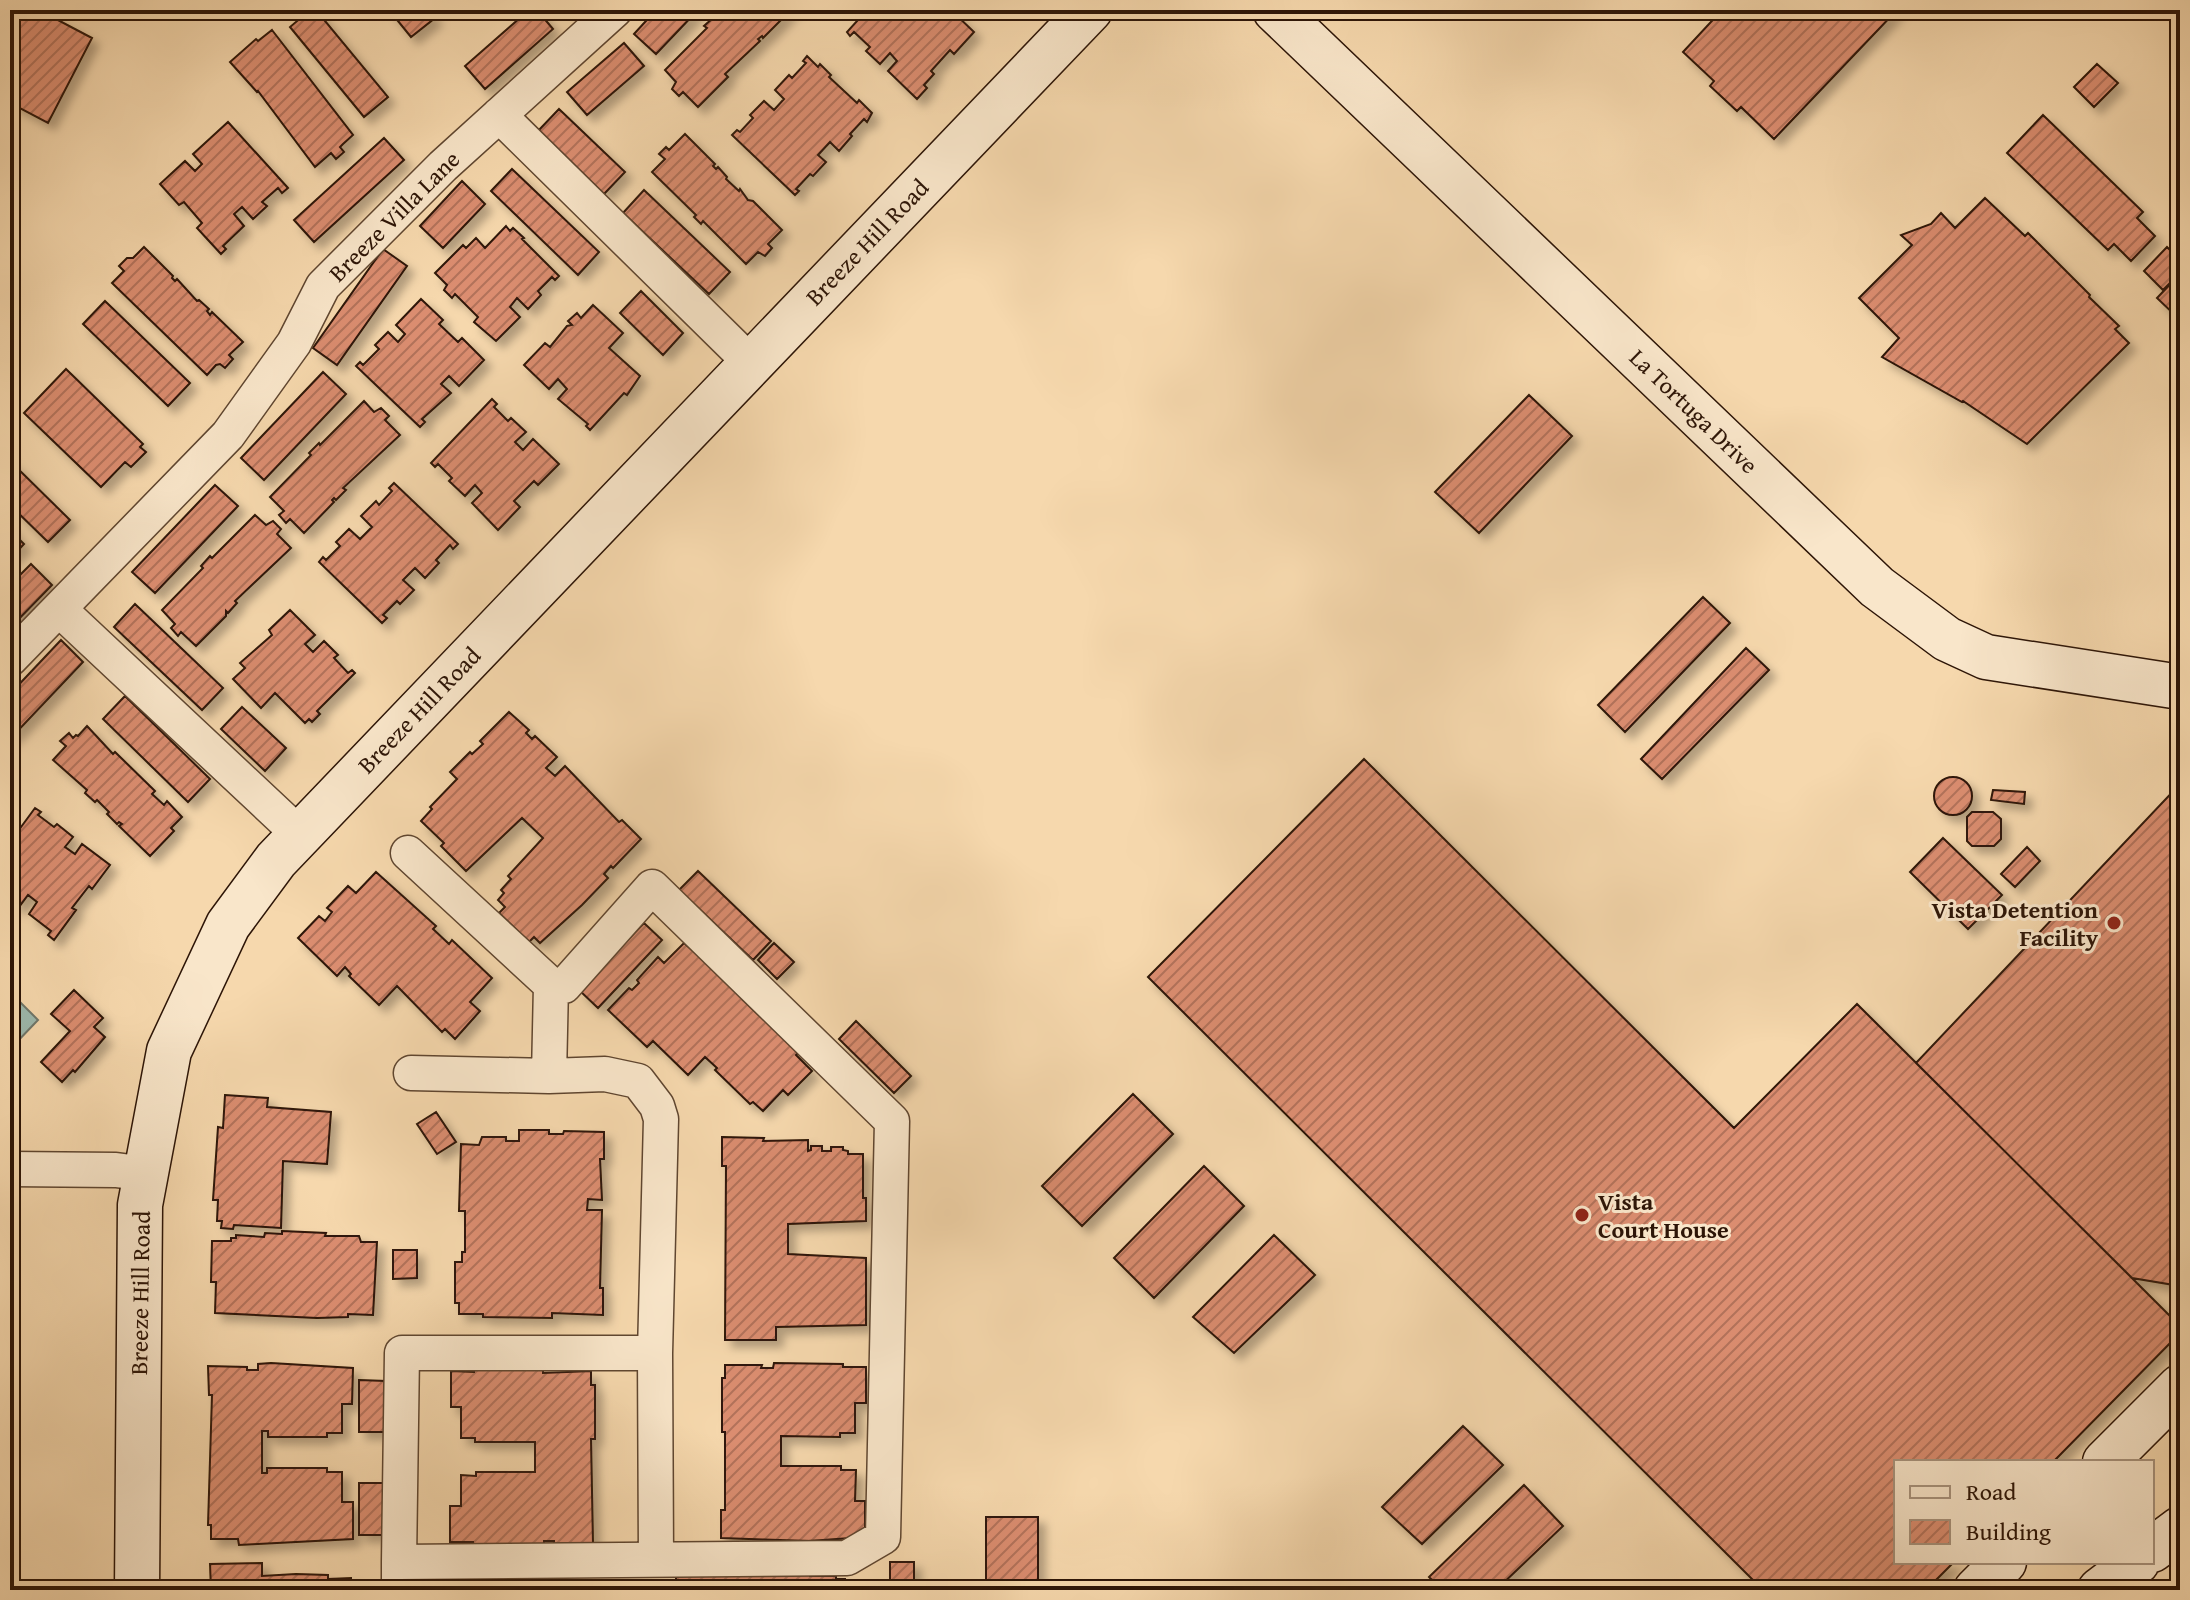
<svg xmlns="http://www.w3.org/2000/svg" width="2190" height="1600" font-family="'Gentium Book Plus',serif">
	<style>
		.water { fill: url(#water-ripples); stroke: #70776b; stroke-width: 2 }
		.building { fill: url(#building-hatch); stroke: #2d1507; stroke-width: 2; filter: url(#shadow) }
		.lines { fill: none; stroke-linecap: round; stroke-linejoin: round }
		.street-casing { stroke: #5f4630; stroke-width: 37 }
		.secondary-casing { stroke: #2d1507; stroke-width: 47 }
		.street { stroke: #f9e6ca; stroke-width: 34 }
		.secondary { stroke: #f9e6ca; stroke-width: 44 }
		.poi-dot { fill: #8f2418; stroke: #f9e6ca; stroke-width: 3 }
		.labels { text-anchor: middle; dominant-baseline: central; stroke-width: 6; stroke-linejoin: round; paint-order: stroke }
		.street-label { font-size: 24px; fill: #2d1507; stroke: #f9e6ca }
		.poi-label { font-size: 24px; font-weight: bold; fill: #2d1507; stroke: #f9e6ca; text-anchor: end }
	</style>
	<defs>
		<pattern id="water-ripples" width="26" height="14" patternUnits="userSpaceOnUse" patternTransform="scale(2)"><rect width="26" height="14" fill="#9db9ae"/><path d="M2 4q2-2 4 0t4 0M15 11q2-2 4 0t4 0" fill="none" stroke="#889e94"/></pattern>
		<pattern id="building-hatch" width="6" height="6" patternUnits="userSpaceOnUse" patternTransform="scale(2)"><rect width="6" height="6" fill="#db8d70"/><path d="M-1 1l2-2M0 6l6-6M5 7l2-2" fill="none" stroke="#b2725a"/></pattern>
		<filter id="shadow"><feDropShadow dx="7" dy="7" stdDeviation="4" flood-color="#0004"/></filter>
	</defs>
	<rect width="100%" height="100%" fill="#f6d8ad"/>
	<filter id="stains"><feTurbulence type="fractalNoise" baseFrequency=".0025" numOctaves="4"/><feColorMatrix values="0 0 0 0 .2 0 0 0 0 .09 0 0 0 0 .02 0 0 0 .5 -.17"/></filter>
	<radialGradient id="worn" r=".72"><stop offset=".6" stop-color="#630" stop-opacity="0"/><stop offset="1" stop-color="#630" stop-opacity=".3"/></radialGradient>
	<path class="water" d="M10,992l28,28 -25,26 -3,-3z"/>
	<path class="building" d="M10,10h29l53,28 -44,85 -38,-20v-41l8,-16 -8,-4z
		M310,10h6l72,87 -24,20 -74,-90z
		M389,10h39l7,8 -24,19z
		M529,10h8l16,19 -68,60 -20,-23z
		M656,10h42l-42,44 -22,-20z
		M722,10h69l-28,28 -1,-2 -4,3 2,2 -35,33 3,3 -30,30 -15,-15 -4,4 -7,-7 4,-7 -11,-12 42,-42 -3,-2z
		M867,10h66l7,7 6,-7h5l23,22 -20,22 -4,-4 -19,21 3,3 -10,11 3,3 -10,11 -29,-28 9,-10 -7,-8 -10,11 -14,-13 4,-4 -16,-15 -4,4 -3,-4z
		M1722,10h175l-123,129 -33,-32 -4,4 -27,-25 4,-5 -31,-29z
		M272,30l81,105 -10,9 -3,3 4,5 -8,7 -5,-6 -16,14 -57,-76 -1,1 -27,-30 26,-23 2,2z
		M624,43l20,23 -57,49 -20,-23z
		M807,56l11,11 2,-3 11,11 -2,2 28,26 2,-3 13,13 -5,9 -3,-3 -14,15 2,2 -13,15 -9,-9 -12,13 8,7 -13,14 -3,-2 -14,15 3,2 -4,4 -63,-60 5,-5 3,2 13,-14 -3,-3 14,-14 10,9 10,-11 -9,-9 14,-15 3,3 14,-15 -3,-2z
		M2097,64l21,19 -24,24 -20,-20z
		M559,109l66,63 -21,22 -66,-63z
		M2043,115l100,97 -6,6 18,18 -24,25 -17,-17 -6,6 -101,-97z
		M228,122l60,66 -6,5 -4,-5 -16,14 5,4 -14,13 -11,-12 -8,7 10,12 -21,20 3,3 -5,5 -24,-26 5,-5 -18,-21 -5,3 -19,-21 25,-23 10,10 7,-7 -9,-10z
		M685,134l30,30 -2,2 3,3 2,-2 9,10 -1,2 13,12 1,-2 8,11 5,1 29,29 -14,14 4,4 -7,8 -7,-4 -12,12 -43,-43 -2,3 -7,-7 2,-2 -44,-43 13,-13 -6,-5 7,-7 3,3z
		M384,138l20,22 -90,82 -20,-22z
		M512,169l87,83 -21,23 -87,-84z
		M462,181l23,23 -42,44 -23,-22z
		M644,190l86,82 -21,22 -86,-81z
		M1985,198l40,38 3,-3 62,62 -1,2 30,29 -4,3 14,14 -102,101 -64,-43 -1,1 -80,-45 17,-19 -40,-40 53,-53 -11,-10 30,-11 10,-11 14,15z
		M506,226l4,5 3,-3 11,10 -2,1 37,37 -4,4 -3,-3 -14,14 3,4 -13,14 -11,-11 -7,9 10,10 -24,24 -22,-19 4,-5 -23,-23 -3,4 -8,-8 3,-5 -12,-12 28,-28 3,3 10,-10 9,10z
		M144,247l29,29 -1,2 3,3 2,-2 20,22 2,-1 10,9 -2,2 3,4 2,-3 31,30 -14,13 4,4 -8,9 -5,-4 -4,1 -9,10 -95,-92 12,-12 -5,-5 8,-8h6z
		M2167,247l13,13v13l-17,17 -19,-19z
		M383,249l24,17 -70,99 -24,-17z
		M2179,275l1,1v44l-23,-22z
		M641,291l42,42 -20,22 -43,-42z
		M421,299l22,21 -4,4 19,18 4,-4 22,22 -25,26 -10,-10 -8,8 10,9 -29,26 3,3 -5,5 -64,-61 4,-4 3,3 16,-16 -4,-4 13,-13 10,10 7,-8 -9,-9z
		M105,301l85,82 -22,23 -85,-82z
		M593,305l30,28 -14,15 31,28 -13,19 -3,-2 -34,37 -4,-4 2,-2 -30,-25 9,-10 -9,-10 -9,10 -25,-24 21,-22 5,4 17,-21 5,-1 -4,-4 9,-8 4,5z
		M66,369l77,75 -3,3 6,5 -15,15 -6,-5 -24,25 -77,-74z
		M323,372l23,22 -82,86 -23,-22z
		M1529,395l43,41 -93,97 -44,-41z
		M492,399l5,5 -3,3 14,14 3,-3 15,14 -11,10 8,8 10,-11 26,25 -21,21 -4,-4 -20,20 6,6 -22,23 -26,-27 10,-10 -7,-8 -10,11 -16,-15 3,-3 -14,-14 -3,3 -4,-4z
		M364,401l10,11 7,-4 8,8 -4,4 15,15 -57,53 3,2 -10,10 -2,-2 -2,2 2,2 -30,31 -14,-14 -4,4 -7,-8 5,-4 -14,-14 41,-42 -2,-2 10,-10 1,2z
		M10,461l60,59 -22,22 -38,-37z
		M394,483l64,61 -5,5 -3,-4 -14,15 3,3 -14,15 -10,-10 -12,12 11,10 -14,14 -3,-3 -14,14 4,3 -5,5 -63,-61 4,-5 3,3 14,-14 -4,-4 13,-13 11,10 12,-12 -11,-11 15,-15 3,4 13,-14 -3,-3z
		M215,485l23,21 -83,87 -23,-21z
		M255,515l11,10 7,-4 8,8 -4,5 14,14 -56,53 2,2 -9,10 -2,-2v5l-30,30 -15,-14 -3,4 -7,-8 4,-4 -13,-14 41,-42 -2,-2 9,-10 2,2z
		M10,525l4,4 -1,4 11,11 -14,15z
		M31,564l21,21 -42,43v-43z
		M1703,597l27,26 -105,109 -27,-27z
		M135,604l88,84 -21,22 -88,-83z
		M290,610l25,25 -10,9 8,8 11,-11 14,14 -4,3 14,15 4,-3 3,3 -38,38 3,3 -8,8 -3,-3 -4,4 -30,-30 -14,15 -28,-29 12,-11 -5,-5 32,-28 -3,-5z
		M61,640l22,22 -73,77v-45z
		M1746,648l23,22 -107,109 -21,-20z
		M125,696l85,83 -22,23 -85,-83z
		M242,707l44,41 -21,23 -44,-42z
		M509,712l20,18 -3,3 6,6 3,-3 22,21 -11,11 9,8 10,-10 54,56 3,-2 19,19 -28,29 -2,-2 -7,8 4,4 -26,27 -42,38 -6,-6 -5,5 -30,-29 6,-6 -7,-7 6,-7 -3,-3 10,-11 -3,-3 35,-38 -21,-20 -56,53 -25,-25 3,-3 -23,-22 11,-12 -2,-2 27,-28 -7,-7 20,-20 2,2 11,-10 -3,-3z
		M87,726l26,28 2,-2 40,39 -3,3 12,11 3,-4 15,16 -11,11 3,3 -24,25 -31,-30 3,-2 -3,-2 -2,2 -10,-10 2,-2 -12,-12 -2,2 -10,-9 2,-3 -34,-30 13,-14 -6,-5 9,-8 4,5 3,-3 2,1z
		M1364,759l370,369 123,-124 323,322v7l-127,129h-157v100h58l-28,28h-163l-615,-613z
		M1934 796a19 19 0 1 1 38 0a19 19 0 1 1-38 0Z
		M2180,784v502l-48,-8 -216,-215z
		M1993,790l32,2 -1,12 -33,-4z
		M35,808l6,4 -3,3 16,12 3,-3 16,13 -8,10 10,7 7,-10 28,21 -18,24 -3,-3 -17,22 4,2 -22,30 -6,-5 3,-4 -22,-17 8,-12 -9,-7 -9,12 -7,-5 4,-4 -6,-5v-51z
		M1972,812h21l8,7v20l-7,7h-22l-5,-5v-24z
		M1943,838l59,57 -34,34 -58,-57z
		M2027,847l13,14 -25,26 -14,-13z
		M698,871l73,70 -18,19 -74,-70z
		M376,872l60,54 -3,3 16,15 3,-4 40,38 -22,24 10,9 -25,28 -10,-10 -3,3 -45,-46 -18,19 -30,-29 2,-2 -6,-7 -8,9 -39,-38 21,-22 6,5 7,-9 -5,-4 21,-22 8,7z
		M644,923l18,17 -64,68 -19,-18z
		M684,943l62,54 -3,3 15,14 2,-2 41,38 -5,5 16,16 -24,24 -5,-5 -20,21 -10,-9 -3,2 -35,-34 2,-2 -12,-11 -17,18 -35,-34 -6,6 -39,-37 21,-22 3,2 7,-7 -2,-3 21,-23 6,6z
		M774,943l20,19 -17,17 -19,-19z
		M74,990l29,28 -9,9 11,10 -30,35 -2,-2 -11,12 -21,-20 29,-31 -19,-17z
		M856,1021l55,55 -17,17 -55,-54z
		M1133,1094l40,40 -91,92 -40,-40z
		M225,1095l43,3 -1,9 64,5 -4,52 -44,-3 -2,67 -47,-3 -1,4 -12,-1 1,-7h-5l1,-21h-5l5,-73 5,1z
		M436,1112l20,30 -19,12 -20,-30z
		M519,1130h30v4h14l1,-3 40,1v27h-4l2,41 -14,-1 -1,11h15l-2,78h3v27l-51,-2v5l-69,-1v-3h-24v-11h-4v-41h7v-10h3v-41h-6l2,-67 18,1 3,-8h24v4h13z
		M722,1137l42,1 -1,3 45,-1v11l3,-1v-4h11v5h9v-4h12v3l5,1v3h15v44h3v23l-78,3v30l78,4v67l-90,2v13h-51l1,-174h-4z
		M1204,1166l40,40 -90,92 -40,-40z
		M282,1231l44,2 -1,3h34l2,6h16l-4,73 -25,-1v3l-31,1 -102,-5 1,-31h-5l1,-41h19v-3h5v-3l28,2 1,-4 17,1z
		M1274,1235l41,40 -81,78 -41,-36z
		M393,1250h24v28l-24,1z
		M271,1363l82,5 -1,36h-10v29h-15v4h-59v-6h-6v42h5v-5h60v4h15v30h11v37l-114,6 -1,-6h-27v-14h-3l4,-130h-3l-1,-29 39,1v3h11v-6z
		M774,1363l69,1v3h23v36h-11v30h-15v4l-59,-1v30h60v4h15l-1,31h10v36l-56,4 -88,-3v-28h4v-78h-3v-54h3v-13h37l-1,3h12z
		M474,1369h69v4l48,-2v14h4v54h-4l2,105h-39v-3h-10v4l-71,1v-4h-23v-36h11v-31l15,1v-4h59v-30h-60v-4h-14v-31h-10v-36l23,1z
		M359,1380l27,1 -1,51h-26z
		M1463,1426l40,39 -81,79 -40,-37z
		M359,1483h26v52h-26z
		M1524,1485l39,41 -67,64h-54l-13,-13z
		M986,1517h52v73h-52z
		M890,1562h24v28h-24z
		M262,1563v13l34,-2 32,1v4l23,-1v12h-140l-1,-26z
		M809,1574l1,2h26v3h9v11h-169v-15z
		M542,1579l-1,5 52,-3v9h-144v-7h24v-3z
		M1076,1588h54v2h-54z"/>
	<g class="lines">
		<g class="street-casing">
			<path id="street" d="M499,115l252,248
				M60,610l240,225
				M10,659l218,-224 66,-92 29,-57 120,-120 172,-156
				M408,853l143,132 -2,91 -138,-3
				M549,1076l56,-2 33,7 19,25 4,13 -6,234h-253l-3,209 448,-4 36,-21 9,-416 -240,-234 -88,99 -13,-1
				M10,1169l106,1 30,4
				M655,1353l1,206
				M399,1562v28"/>
		</g>
		<g class="secondary-casing">
			<path id="secondary" d="M1275,10l602,577 70,52 39,18 194,30
				M2105,1462l75,-75
				M2152,1550l28,-21
				M137,1590l3,-385 29,-154 59,-126 48,-65 814,-850
				M1976,1590l28,-28
				M2100,1590l37,-28"/>
		</g>
		<use href="#street" class="street"/>
		<use href="#secondary" class="secondary"/>
	</g>
	<g class="poi-dot">
		<circle cx="2114" cy="923" r="8"/>
		<circle cx="1582" cy="1215" r="8"/>
	</g>
	<g class="labels">
		<g class="street-label">
			<text transform="translate(394 216) rotate(-45)">Breeze Villa Lane</text>
			<text transform="translate(867 242) rotate(-46)">Breeze Hill Road</text>
			<text transform="translate(1694 411) rotate(44)">La Tortuga Drive</text>
			<text transform="translate(419 710) rotate(-46)">Breeze Hill Road</text>
			<text transform="translate(140 1293) rotate(-89)">Breeze Hill Road</text>
		</g>
		<g class="poi-label">
			<text x="2098" y="909">Vista Detention<tspan x="2098" dy="28">Facility</tspan></text>
			<text x="1598" y="1201" text-anchor="start">Vista<tspan x="1598" dy="28">Court House</tspan></text>
		</g>
	</g>
	<rect width="2190" height="1600" fill="none" stroke="#f6d8ad" stroke-width="40"/>
	<rect x="12" y="12" width="2166" height="1576" fill="none" stroke="#2d1507" stroke-width="4"/>
	<rect x="20" y="20" width="2150" height="1560" fill="none" stroke="#2d1507" stroke-width="2"/>
	<rect x="1894" y="1460" width="260" height="104" fill="#f9e6ca" stroke="#a7927c" stroke-width="2"/>
	<rect x="1910" y="1486" width="40" height="12" fill="#f9e6ca" stroke="#a7927c" stroke-width="2"/>
	<text x="1966" y="1500" font-size="24" fill="#2d1507">Road</text>
	<rect x="1910" y="1520" width="40" height="24" fill="url(#building-hatch)" stroke="#a7927c" stroke-width="2"/>
	<text x="1966" y="1540" font-size="24" fill="#2d1507">Building</text>
	<rect width="100%" height="100%" filter="url(#stains)"/>
	<rect width="100%" height="100%" fill="url(#worn)"/>
</svg>
